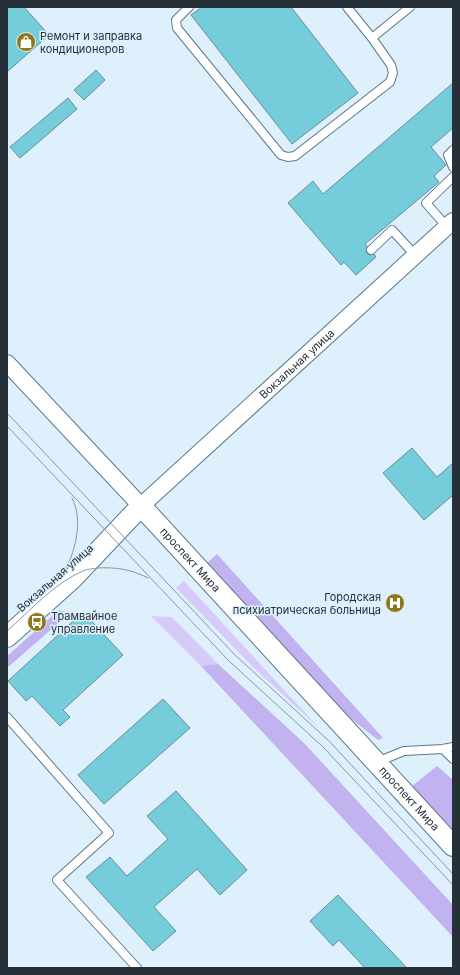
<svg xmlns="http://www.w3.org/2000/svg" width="460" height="975" font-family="Inter,sans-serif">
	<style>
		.green { fill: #d6cafa }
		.forest { fill: #c2b2f0 }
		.building { fill: #75cddc; stroke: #698f95 }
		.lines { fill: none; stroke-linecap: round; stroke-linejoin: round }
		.service-casing { stroke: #5d788a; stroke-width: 10 }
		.minor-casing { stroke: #5d788a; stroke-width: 18 }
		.tertiary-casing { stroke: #5d788a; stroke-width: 22 }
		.service { stroke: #fff; stroke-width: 8 }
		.minor { stroke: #fff; stroke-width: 16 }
		.tertiary { stroke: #fff; stroke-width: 20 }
		.tram { stroke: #8998a2; stroke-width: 1 }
		.labels { text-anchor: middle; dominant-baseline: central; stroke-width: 3; stroke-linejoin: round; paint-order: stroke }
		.poi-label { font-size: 11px; fill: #253038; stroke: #def0fc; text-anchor: start }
		.street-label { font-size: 11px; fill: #253038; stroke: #def0fc }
	</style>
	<rect width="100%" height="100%" fill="#def0fc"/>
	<path class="green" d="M184,581l135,147 -64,-59 -79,-81z
		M151,616l21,1 46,47 -17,2z"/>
	<path class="forest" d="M217,554l166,184 -5,2 -34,-27 -138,-149z
		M59,610l11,3 -63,55v-12z
		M218,664l86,79 149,162v32l-252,-271z
		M437,766l16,14v53l-42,-46z"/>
	<path class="building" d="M7,7h17l25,28 -42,37z
		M202,7h89l67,86 -66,51 -101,-129z
		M96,70l9,10 -21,20 -10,-10z
		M453,83v45l-22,19 15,18 -12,11 5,6 -74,62 2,2 -1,5 1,2 3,2 4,-1 2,3 -20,18 -12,-13 -3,3 -53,-62 25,-22 10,13z
		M68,98l9,11 -57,49 -10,-11z
		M412,448l25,29 16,-14v32l-29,25 -41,-47z
		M83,612l40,43 -60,55 7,7 -10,9 -28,-30 -6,5 -18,-20z
		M163,699l27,29 -86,76 -26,-29z
		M176,791l71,79 -27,25 -23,-26 -43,38 22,24 -23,20 -67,-74 24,-20 17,19 41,-37 -21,-23z
		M338,895l69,73h-42l-26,-28 -6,6 -23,-25z"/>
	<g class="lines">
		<g class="service-casing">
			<path id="service" d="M189,7l-13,13 1,8 104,127 7,2 7,-1 95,-74 3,-9 -2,-8 -19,-27
				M347,7l25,31 38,-31
				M453,150l-5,5 5,12
				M447,227l-21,-24 27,-26
				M371,250l21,-20 23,25
				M7,717l102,116 -52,47 80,88
				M443,749l10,10
				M377,762l27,-11 39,-2 10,-2"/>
		</g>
		<g class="minor-casing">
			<g id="minor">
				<path id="s1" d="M7,363l134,143 312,-285"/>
			</g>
		</g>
		<g class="tertiary-casing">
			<g id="tertiary">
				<path id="s2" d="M141,506l312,340"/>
				<path d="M7,637l66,-59 68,-72"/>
			</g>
		</g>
		<use href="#service" class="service"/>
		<use href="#minor" class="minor"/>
		<use href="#tertiary" class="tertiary"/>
		<path class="tram" d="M7,413l228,242 94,86 124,133
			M7,426l222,235 94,86 130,138
			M52,584c3,-3 7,-6 10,-9 13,-20 22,-55 10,-77
			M7,631c24,-21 47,-48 78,-61 3,-1 8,-1 12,-2 18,-1 34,1 51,10"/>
	</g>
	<defs>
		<g id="shop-disc" transform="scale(1)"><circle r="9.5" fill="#8f771c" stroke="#def0fc"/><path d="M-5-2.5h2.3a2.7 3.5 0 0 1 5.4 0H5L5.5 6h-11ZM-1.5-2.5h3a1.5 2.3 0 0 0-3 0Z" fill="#fff"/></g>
		<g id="hospital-disc" transform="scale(1)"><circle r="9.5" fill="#8f771c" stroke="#def0fc"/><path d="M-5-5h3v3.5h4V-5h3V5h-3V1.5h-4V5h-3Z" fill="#fff"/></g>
		<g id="bus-disc" transform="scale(1)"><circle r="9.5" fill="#8f771c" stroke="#def0fc"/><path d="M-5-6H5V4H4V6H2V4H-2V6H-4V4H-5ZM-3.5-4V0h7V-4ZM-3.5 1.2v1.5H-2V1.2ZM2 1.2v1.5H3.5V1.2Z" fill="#fff"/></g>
	</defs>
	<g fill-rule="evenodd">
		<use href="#shop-disc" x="26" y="42"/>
		<use href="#hospital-disc" x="395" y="603"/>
		<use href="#bus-disc" x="37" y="622"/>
	</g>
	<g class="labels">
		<g class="poi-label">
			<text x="40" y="36">Ремонт и заправка<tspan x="40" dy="13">кондиционеров</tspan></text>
			<text x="381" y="597" text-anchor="end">Городская<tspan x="381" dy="13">психиатрическая больница</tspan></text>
			<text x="51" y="616">Трамвайное<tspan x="51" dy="13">управление</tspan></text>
		</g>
		<g class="street-label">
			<text stroke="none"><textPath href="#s1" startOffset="407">Вокзальная улица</textPath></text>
			<text stroke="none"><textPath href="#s2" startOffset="73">проспект Мира</textPath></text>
			<text transform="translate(55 578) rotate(-41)">Вокзальная улица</text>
			<text stroke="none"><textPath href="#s2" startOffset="397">проспект Мира</textPath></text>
		</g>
	</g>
	<rect width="460" height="975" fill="none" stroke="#253038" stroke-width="16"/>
</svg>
